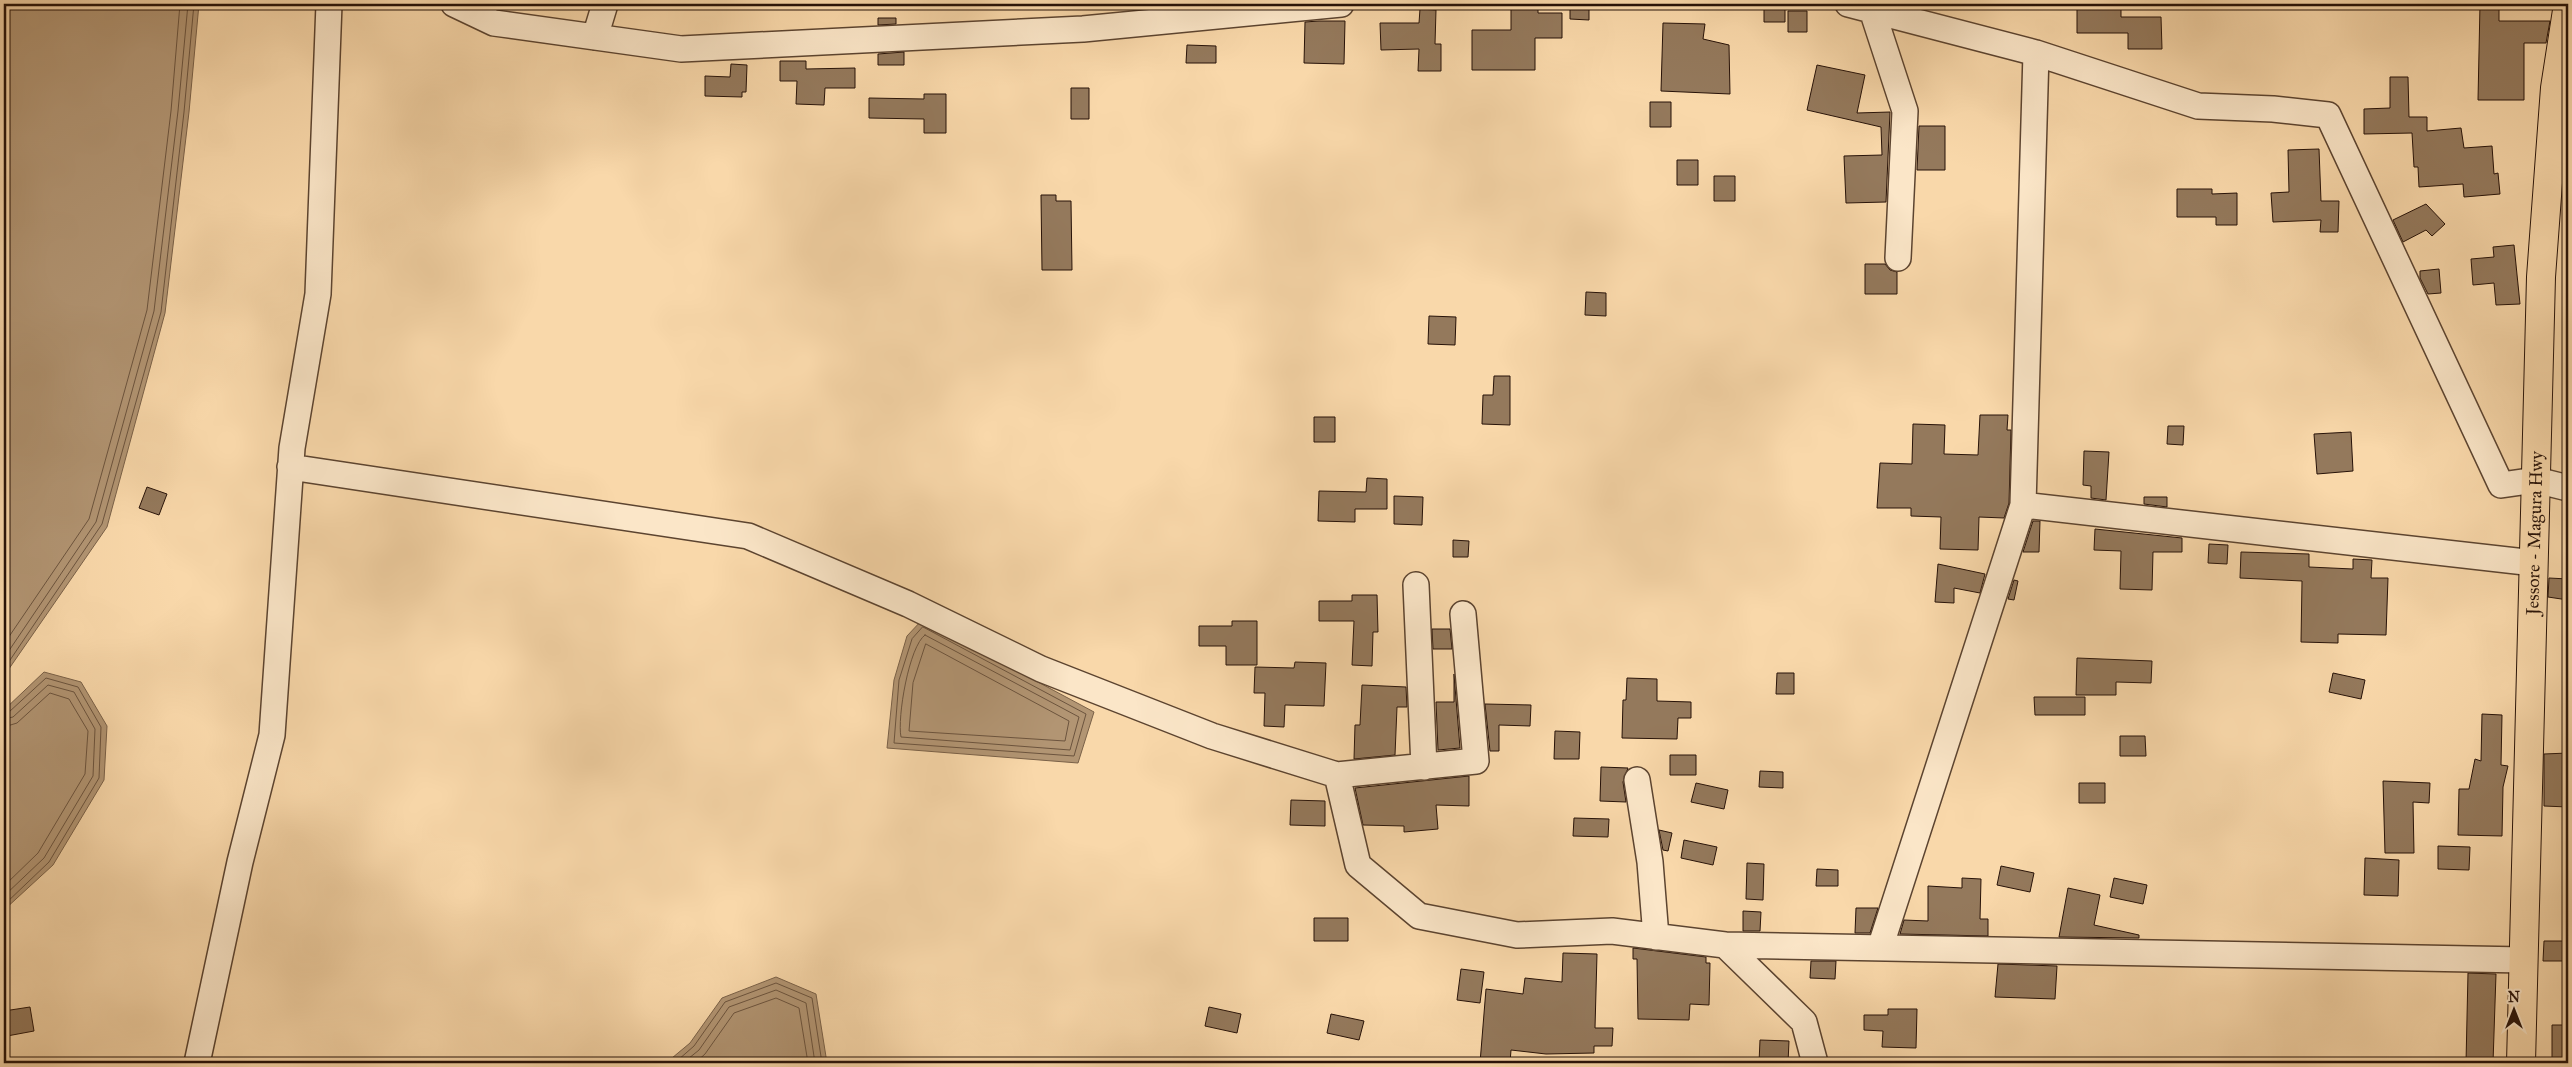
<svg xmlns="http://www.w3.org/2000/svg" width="2572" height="1067" font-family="'IM FELL Great Primer',serif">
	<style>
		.water { fill: #b29573; stroke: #7a6148 }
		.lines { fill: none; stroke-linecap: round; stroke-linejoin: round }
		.shore { stroke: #6c543e; stroke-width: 1 }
		.building { fill: #94795c; stroke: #271208 }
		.minor-casing { stroke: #5c4430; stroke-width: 28 }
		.highway-casing { stroke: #271208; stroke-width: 30 }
		.minor { stroke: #fbe6c8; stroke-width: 25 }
		.highway { stroke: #f9d8aa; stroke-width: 28 }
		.labels { text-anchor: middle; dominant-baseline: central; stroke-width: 4; stroke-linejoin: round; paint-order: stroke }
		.street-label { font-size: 18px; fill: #271208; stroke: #fbe6c8 }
	</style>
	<rect width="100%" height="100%" fill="#f9d8aa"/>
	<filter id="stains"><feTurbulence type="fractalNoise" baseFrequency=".004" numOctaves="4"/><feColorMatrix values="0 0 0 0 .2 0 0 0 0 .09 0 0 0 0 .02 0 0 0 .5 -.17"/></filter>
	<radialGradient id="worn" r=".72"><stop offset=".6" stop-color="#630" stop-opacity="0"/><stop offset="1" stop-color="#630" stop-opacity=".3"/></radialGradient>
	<path class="water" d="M4,4h195l-10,108 -24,201 -58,214 -103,149z
		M922,620l172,92 -16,51 -191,-15 7,-68 13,-44z
		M44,672l37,10 26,44 -3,54 -51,85 -49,45v-200z
		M776,977l40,17 11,69h-155v-5l18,-15 32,-45z"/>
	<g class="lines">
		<path class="shore" d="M923,627l163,87 -12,42 -180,-13 5,-63 13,-41z
			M925,635l154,82 -9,33 -169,-13c-4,-19 8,-91 24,-102z
			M4,644l85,-125 58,-209 24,-199 9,-107
			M926,644l143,77 -4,20 -156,-10 4,-48z
			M4,658l92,-136 58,-211 24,-200 10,-107
			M4,669l98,-145 59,-212 23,-200 10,-108
			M4,713l5,-1 37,-34 32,9 23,40 -2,51 -50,84 -45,43
			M4,719l9,-2 35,-32 26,7 21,37 -2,47 -49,82 -40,38
			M4,727l13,-4 33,-30 19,6 19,32 -3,43 -47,79 -34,33
			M677,1063l1,-3 16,-14 31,-44 51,-19 36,15 10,65
			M683,1063l16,-13 30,-43 47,-17 30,13 9,60
			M695,1063l10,-9 29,-41 42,-15 23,10 9,55"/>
	</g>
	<path class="building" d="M1511,4h27v9h24v25h-27v32h-63v-40h39z
		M1570,4h19v16l-19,-1z
		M1764,4h21v18h-21z
		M2077,4h44v13h40l1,32h-34v-16h-51z
		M2480,4h19v17h51l-4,22h-22v57h-46z
		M1420,9l16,1 -1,34h6v27h-23l1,-22 -38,1 -1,-27h39z
		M1788,11h19v21h-19z
		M878,18h18v6l-18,1z
		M1319,21h26l-1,43 -40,-1 1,-41z
		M1663,23l42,1 -2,15 26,6 1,49 -69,-3z
		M1187,45l29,1v17h-30z
		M904,52v13h-26v-11z
		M780,61h26v8l49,-1v20h-30l-1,17 -28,-1 1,-23h-17z
		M731,64l16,1 -1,27h-4v5l-37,-1v-20l25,1z
		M1817,65l48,10 -8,38 33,-1 -4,90 -40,1 -2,-47 38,-1 -1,-28 -74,-17z
		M2390,77h18l1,40h18v14l34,-3 3,20 28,-2 2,28 4,-1 2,21 -36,3 -1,-13 -44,3 -1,-20h-4l-2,-34 -48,1v-25l26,-1z
		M1071,88h18v31h-18z
		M924,94h22v39h-22v-14l-55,-1v-20l55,1z
		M1650,102h21v25h-21z
		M1919,126h26v44h-28z
		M2319,149l2,52h18l-1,31h-18l1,-12 -48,2 -2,-29 18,-1 -1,-42z
		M1677,160h21v25h-21z
		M1714,176h21v25h-21z
		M2177,189h35v5l25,-1v32h-21v-8h-39z
		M1041,195h15v6h15l1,69h-30z
		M2426,204l19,20 -13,12 -6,-6 -23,12 -10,-22z
		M2514,245l6,59 -24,1 -2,-22 -21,2 -2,-26 23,-2 -1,-10z
		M1865,264h20l5,6 7,2v22h-32z
		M2439,269l2,24 -13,1 -8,-16v-7z
		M1586,292l20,1v23l-21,-1z
		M1429,316l27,1 -1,28 -27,-1z
		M1494,376h16v49l-28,-1 1,-29h10z
		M1980,415h28l-1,15h4l-2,73 -5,15 -25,-1 -1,33 -38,-1 1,-32 -30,-1v-8h-34l3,-45 32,1 1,-40 32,1 -1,29 34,1z
		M1314,417h21v25h-21z
		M2168,426h16l-1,19 -16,-1z
		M2351,432l2,39 -36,3 -3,-40z
		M2084,451l25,1 -3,48 -15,-2v-12l-8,-1z
		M1367,478l20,1v30h-32v13l-37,-1 1,-30 47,1z
		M147,487l20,7 -8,21 -20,-7z
		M1394,496l29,1 -1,28 -28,-1z
		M2144,497h23v10l-23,-3z
		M2033,521h7l-1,31h-16z
		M2095,529l87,9v14h-29l-1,38 -32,-1 1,-38 -27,-1z
		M1453,540l16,1 -1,16h-15z
		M2209,544l19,1 -1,19 -19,-1z
		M2241,552l68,2v13l44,2v-10l19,1 -1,18h17l-2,57 -48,-1v9l-37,-1 1,-61 -62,-3z
		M1938,564l47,10 -5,19 -26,-5v15l-19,-1z
		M2549,578l19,1v21l-20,-3z
		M2014,580l4,1 -4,19 -6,-1z
		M1352,595h25l1,37h-5l-1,34 -20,-1 2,-44h-35v-20h33z
		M1232,621h25v44h-31v-19h-27v-20h33z
		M1432,629h18l2,20h-19z
		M2077,658l75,3 -1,22 -35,-1v13h-40z
		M1295,662l31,1 -2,43 -39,-1 -1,22 -20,-1 1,-33h-11l1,-26 39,1z
		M1777,673h17v21h-18z
		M2333,673l32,7 -4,19 -32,-7z
		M1454,674l6,74 -22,2 -2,-48h18z
		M1627,678l30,1v22l34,1v16h-13l-1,21 -55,-1 1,-38h3z
		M1362,685l44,2 1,20h-10l-2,48 -41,4 1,-34h5z
		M2034,697h51v18h-50z
		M1485,704l46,1 -1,21 -31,-1v26h-9z
		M2482,714l20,1 -1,50 7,1 -5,21 -1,49 -44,-1 1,-46h10l6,-30 6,2z
		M1555,731l25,1 -1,27h-25z
		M2120,736h25l1,20h-26z
		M2568,753v54l-24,-1v-52z
		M1670,755h26v20h-26z
		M1601,767l27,1 -5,14 3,20 -26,-1z
		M1760,771l23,1v16l-24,-1z
		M1469,776v30l-33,-1 2,24 -34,3v-6l-41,-1 -8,-37z
		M2383,781l47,2 -1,20 -16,-1 1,51h-29z
		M1696,783l32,7 -4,19 -33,-7z
		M2079,783h26v20h-26z
		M1291,800l34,1v25l-35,-1z
		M1574,818l35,1 -1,18 -35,-1z
		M1659,830l13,3 -4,18 -5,-1z
		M1684,840l33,7 -4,18 -32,-7z
		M2438,846l32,1 -1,23 -31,-1z
		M2365,858l34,2 -1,36 -34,-1z
		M1747,863l17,1 -1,36 -17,-1z
		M2001,866l33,7 -4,19 -33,-7z
		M1817,869l21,1v16h-22z
		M1962,878l19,1 -1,40h8v17l-88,-2 4,-14 24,1v-35l34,2z
		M2114,878l33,7 -4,19 -33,-7z
		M2068,888l32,7 -6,30 45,10v3l-80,-1z
		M1856,908h22l-8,25h-15z
		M1743,911l18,1 -1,19h-17z
		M1314,918h34v23h-34z
		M2544,941h24v20h-25z
		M1633,948l73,9v6h4l-1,42 -19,-1 -1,16 -51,-1 -1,-60h-4z
		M1563,953l34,1 -2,74h18l-1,18h-18v7l-48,1 -35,-4 -1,13h-30l6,-74 37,5 2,-16 37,4z
		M1811,961h25l-1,18 -25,-1z
		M1998,964l59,2 -2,33 -60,-2z
		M1461,969l23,3 -4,31 -23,-3z
		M2468,973l28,1 -3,89h-27z
		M30,1007l4,24 -27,5 -3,-25z
		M1209,1007l32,7 -4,19 -32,-7z
		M1888,1009h29l-1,39 -34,-1 1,-16 -19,-1v-15h24z
		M1331,1014l33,7 -5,19 -32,-7z
		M2552,1025h16v38h-16z
		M1760,1040l29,1 -1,22h-29z"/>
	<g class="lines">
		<g class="minor-casing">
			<path id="minor" d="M454,4l40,19 187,26 402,-20 258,-25
				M1848,4l188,49 162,53 75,3 55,6 173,370 35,-5 32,8
				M1872,10l33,101 -7,147
				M595,37l10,-33
				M290,467l458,69 160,68 133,65 171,67 125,39 21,90 61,51 98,19 95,-4 113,14 79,77 11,41
				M2023,505l511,58
				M1416,585l8,182
				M1337,775l139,-14 -13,-147
				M1637,780l13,82 6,75
				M1725,945l799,15
				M1880,948l143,-443 13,-452
				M197,1063l43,-201 32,-127 20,-287 26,-154 11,-290"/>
		</g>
		<g class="highway-casing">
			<g id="highway">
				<path id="s1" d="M2521,1063l20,-786 14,-189 13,-84"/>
			</g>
		</g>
		<use href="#minor" class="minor"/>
		<use href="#highway" class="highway"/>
	</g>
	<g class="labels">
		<g class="street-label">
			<text stroke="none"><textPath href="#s1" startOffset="530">Jessore - Magura Hwy</textPath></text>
		</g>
	</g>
	<rect width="2572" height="1067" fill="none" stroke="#f9d8aa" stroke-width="20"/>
	<rect x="5" y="5" width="2562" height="1057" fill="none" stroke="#271208" stroke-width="2.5"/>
	<rect x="10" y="10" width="2552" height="1047" fill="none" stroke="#271208"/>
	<g transform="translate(2514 1010)" stroke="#fbe6c8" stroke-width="4" paint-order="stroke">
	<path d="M0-4L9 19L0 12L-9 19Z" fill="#271208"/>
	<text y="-8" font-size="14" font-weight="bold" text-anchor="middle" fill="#271208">N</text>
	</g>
	<rect width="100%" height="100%" filter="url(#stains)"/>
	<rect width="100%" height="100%" fill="url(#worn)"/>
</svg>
